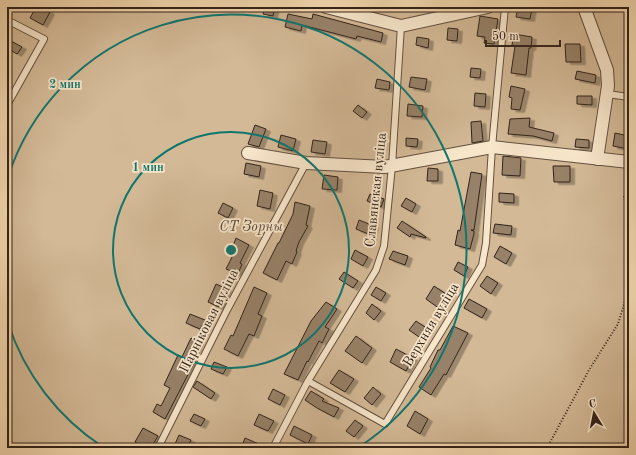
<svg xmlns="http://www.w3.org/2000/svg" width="636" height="455" font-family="'Old Standard TT',serif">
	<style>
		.green { fill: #d3b996; stroke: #826e58 }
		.building { fill: #978168; stroke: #32231b; filter: url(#shadow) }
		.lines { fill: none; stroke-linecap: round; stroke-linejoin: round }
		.lane-casing { stroke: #625040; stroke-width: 8 }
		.street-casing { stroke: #625040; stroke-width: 14 }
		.path { stroke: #32231b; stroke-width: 2; stroke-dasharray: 1 2; stroke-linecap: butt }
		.lane { stroke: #f8e6cb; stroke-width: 6 }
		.street { stroke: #f8e6cb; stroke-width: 12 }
		.ring { fill: none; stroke: #0f766e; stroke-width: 2 }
		.labels { text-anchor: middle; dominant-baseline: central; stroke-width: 3.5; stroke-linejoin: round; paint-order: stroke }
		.street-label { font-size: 14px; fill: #32231b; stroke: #f8e6cb }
		.park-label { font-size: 14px; font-style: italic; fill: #5a483a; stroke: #f8e6cb }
		.centre { fill: #0f766e; stroke: #f8e6cb; stroke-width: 2 }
		.ring-label { font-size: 12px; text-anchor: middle; font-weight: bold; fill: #0f766e; stroke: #f8e6cb; stroke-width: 3.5; stroke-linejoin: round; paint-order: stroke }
	</style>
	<defs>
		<filter id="shadow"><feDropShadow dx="4.5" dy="2.5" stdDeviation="0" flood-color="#0004"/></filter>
	</defs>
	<rect width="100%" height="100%" fill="#f4d8af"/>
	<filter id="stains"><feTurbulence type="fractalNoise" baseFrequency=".005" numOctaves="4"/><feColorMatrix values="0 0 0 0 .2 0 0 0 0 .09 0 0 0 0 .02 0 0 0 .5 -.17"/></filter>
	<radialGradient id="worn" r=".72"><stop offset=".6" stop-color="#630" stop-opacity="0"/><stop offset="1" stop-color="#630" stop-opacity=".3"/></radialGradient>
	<path class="green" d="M7,7h622v441h-622z"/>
	<path class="building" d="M36,7h5l9,5 -7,13 -13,-7z
		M265,7h10l-2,9 -10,-2z
		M518,7l14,1 -2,11 -14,-2z
		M288,14l24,5 1,-5 70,19 -2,9 -24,-6 -1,3 -54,-14 -1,6 -16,-4z
		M480,16l18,3 -4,25 -10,-1 1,-6 -8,-1z
		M448,28l10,1 -1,12 -10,-1z
		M514,34l18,3 -1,11h-2l-3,27 -15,-2 4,-27 -3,-1z
		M417,37l12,2 -1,9 -12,-3z
		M7,39l15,8 -5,7 -10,-6z
		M565,44h15l1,18h-15z
		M471,68l10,1 -1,9 -10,-1z
		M577,71l19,4 -1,8 -20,-4z
		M411,77l16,2 -2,11 -16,-3z
		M377,79l13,3 -1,8 -14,-2z
		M511,86l14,3 -5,21 -9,-1 1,-11 -3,-1z
		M475,93l11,1 -1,13 -11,-1z
		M577,96h15v9l-15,-1z
		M408,104l15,2 -1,11 -15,-1z
		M358,105l9,7 -5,6 -9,-7z
		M530,118l-1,9 25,6 -2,8 -19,-5 -25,-2 2,-15z
		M481,121l2,20 -11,2 -1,-21z
		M255,125l11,4 -7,18 -11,-3z
		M615,133l14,3 -1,13 -15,-3z
		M281,135l15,4 -3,12 -15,-4z
		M406,138l12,1 -1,8 -11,-1z
		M576,139l13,1v8l-14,-1z
		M313,140l14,2 -2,12 -14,-2z
		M503,156l18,2 -1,18 -18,-1z
		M246,163l15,3 -2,11 -15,-3z
		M553,166h17v16h-16z
		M428,168l10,1v12h-11z
		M471,172l11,2 -8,56h-3l3,1v3l-4,15 -15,-4 3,-15 2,1z
		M324,175l14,2 -1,13 -15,-1z
		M260,190l13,3 -3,16 -13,-3z
		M499,193l15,1v9l-15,-1z
		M370,194l14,5 -3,8 -14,-6z
		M406,198l10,6 -4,8 -11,-6z
		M295,202l15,4 -4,19 2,1 -9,16 -3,9 1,1 -5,12 -6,-3 -9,19 -14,-7 15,-30h1l14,-29z
		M223,203l10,5 -5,10 -10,-5z
		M359,220l15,6 -3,9 -15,-6z
		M402,221l24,16v1l-15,-4 -1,3 -13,-9z
		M495,224l17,2 -1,9 -18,-2z
		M236,238l13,7 -9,18 2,1 -4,10 -12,-5 11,-22 -4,-1z
		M500,246l12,7 -6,11 -12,-7z
		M355,250l13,7 -5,9 -12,-7z
		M393,251l15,5 -3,9 -16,-6z
		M458,262l10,5 -4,9 -10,-6z
		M344,272l14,9 -5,7 -14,-9z
		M487,276l11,7 -7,11 -11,-8z
		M216,284l11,5 -8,18 -11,-5z
		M434,286l15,10 -9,13 -14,-10z
		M254,287l13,6 -9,21 4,2 -8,20 -5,-2 -11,22 -14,-7 7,-14 2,1z
		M376,287l10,6 -5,8 -10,-6z
		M469,299l18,10 -5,9 -18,-10z
		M326,302l11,7 -12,18 4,2 -7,14 -3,-2 -11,21 -1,-1 -9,19 -14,-6 27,-53z
		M372,304l9,7 -7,9 -8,-7z
		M190,314l15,6 -5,9 -14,-6z
		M416,321l12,8 -6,10 -13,-9z
		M453,326l15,7 -22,42 -2,-1 -13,21 -12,-8 12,-19 -1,-1 8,-17h2z
		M356,336l16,12 -10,15 -17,-12z
		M191,338l8,4 -9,19 4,2 -29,56 -12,-7 4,-8 4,2 9,-18 -6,-3 14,-30 4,2z
		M396,349l17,9 -7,13 -16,-9z
		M214,362l13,5 -4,7 -12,-5z
		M339,370l15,9 -9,13 -15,-9z
		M197,381l18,12 -4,6 -18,-12z
		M373,387l8,7 -9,11 -8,-7z
		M273,389l12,6 -5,10 -12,-6z
		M311,391l13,8 -2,2 17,7 -5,9 -17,-9 -12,-8z
		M415,411l13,8 -8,15 -13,-8z
		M194,414l11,5 -4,7 -11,-5z
		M259,414l15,7 -6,10 -14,-6z
		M355,420l8,6 -9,11 -8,-6z
		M294,426l18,9 -4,9 -18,-9z
		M143,428l15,8 -6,10 -5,-3 -3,4 -9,-5z
		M179,435l12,5 -4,8 -12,-4z
		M245,438l23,10h-21l-5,-2z"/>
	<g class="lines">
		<g class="lane-casing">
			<path id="lane" d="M7,20l37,19 -37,66
				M607,94l22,3
				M308,381l77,43 97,-159 4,-22 6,-96 13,-140
				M158,448l69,-138 79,-147
				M273,448l35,-67 68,-111 8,-24 8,-80 9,-140"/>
		</g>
		<g class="street-casing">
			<path id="street" d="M326,7l75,19 87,-19
				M584,7l23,63 1,16 -11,73
				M248,153l58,10 79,4 107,-20 137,15"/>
		</g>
		<path class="path" d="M629,182l-5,15 5,20
			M7,440l9,8
			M547,448l42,-78 29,-46 11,-36"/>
		<use href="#lane" class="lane"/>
		<use href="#street" class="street"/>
	</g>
	<g class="ring">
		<circle cx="231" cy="250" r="118"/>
		<path d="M103 447A235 235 0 0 1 8 323M8 177A235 235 0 1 1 359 447"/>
	</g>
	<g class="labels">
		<g class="street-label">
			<text transform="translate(376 190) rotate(-84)">Славянская вуліца</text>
			<text transform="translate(209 321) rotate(-63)">Парніковая вуліца</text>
			<text transform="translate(431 325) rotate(-59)">Верхняя вуліца</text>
		</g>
		<g class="park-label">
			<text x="251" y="227">СТ Зорны</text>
		</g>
	</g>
	<circle cx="231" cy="250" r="6" class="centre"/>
	<g class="ring-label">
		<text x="65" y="88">2 мин</text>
		<text x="148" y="171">1 мин</text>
	</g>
	<rect width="636" height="455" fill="none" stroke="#f4d8af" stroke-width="24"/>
	<rect x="8" y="8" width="620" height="439" fill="none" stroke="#32231b" stroke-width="2"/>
	<rect x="12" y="12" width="612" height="431" fill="none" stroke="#32231b"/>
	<g transform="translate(594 413) rotate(350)" stroke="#f8e6cb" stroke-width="3" paint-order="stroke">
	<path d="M0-3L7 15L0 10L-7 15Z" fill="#32231b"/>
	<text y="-6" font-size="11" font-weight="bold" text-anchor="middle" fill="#32231b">С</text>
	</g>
	<path d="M486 40v6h74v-6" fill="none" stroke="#32231b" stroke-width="2"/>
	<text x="492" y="40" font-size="12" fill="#32231b" stroke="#f8e6cb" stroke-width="3" paint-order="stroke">50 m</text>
	<rect width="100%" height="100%" filter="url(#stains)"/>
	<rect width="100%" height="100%" fill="url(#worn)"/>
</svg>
